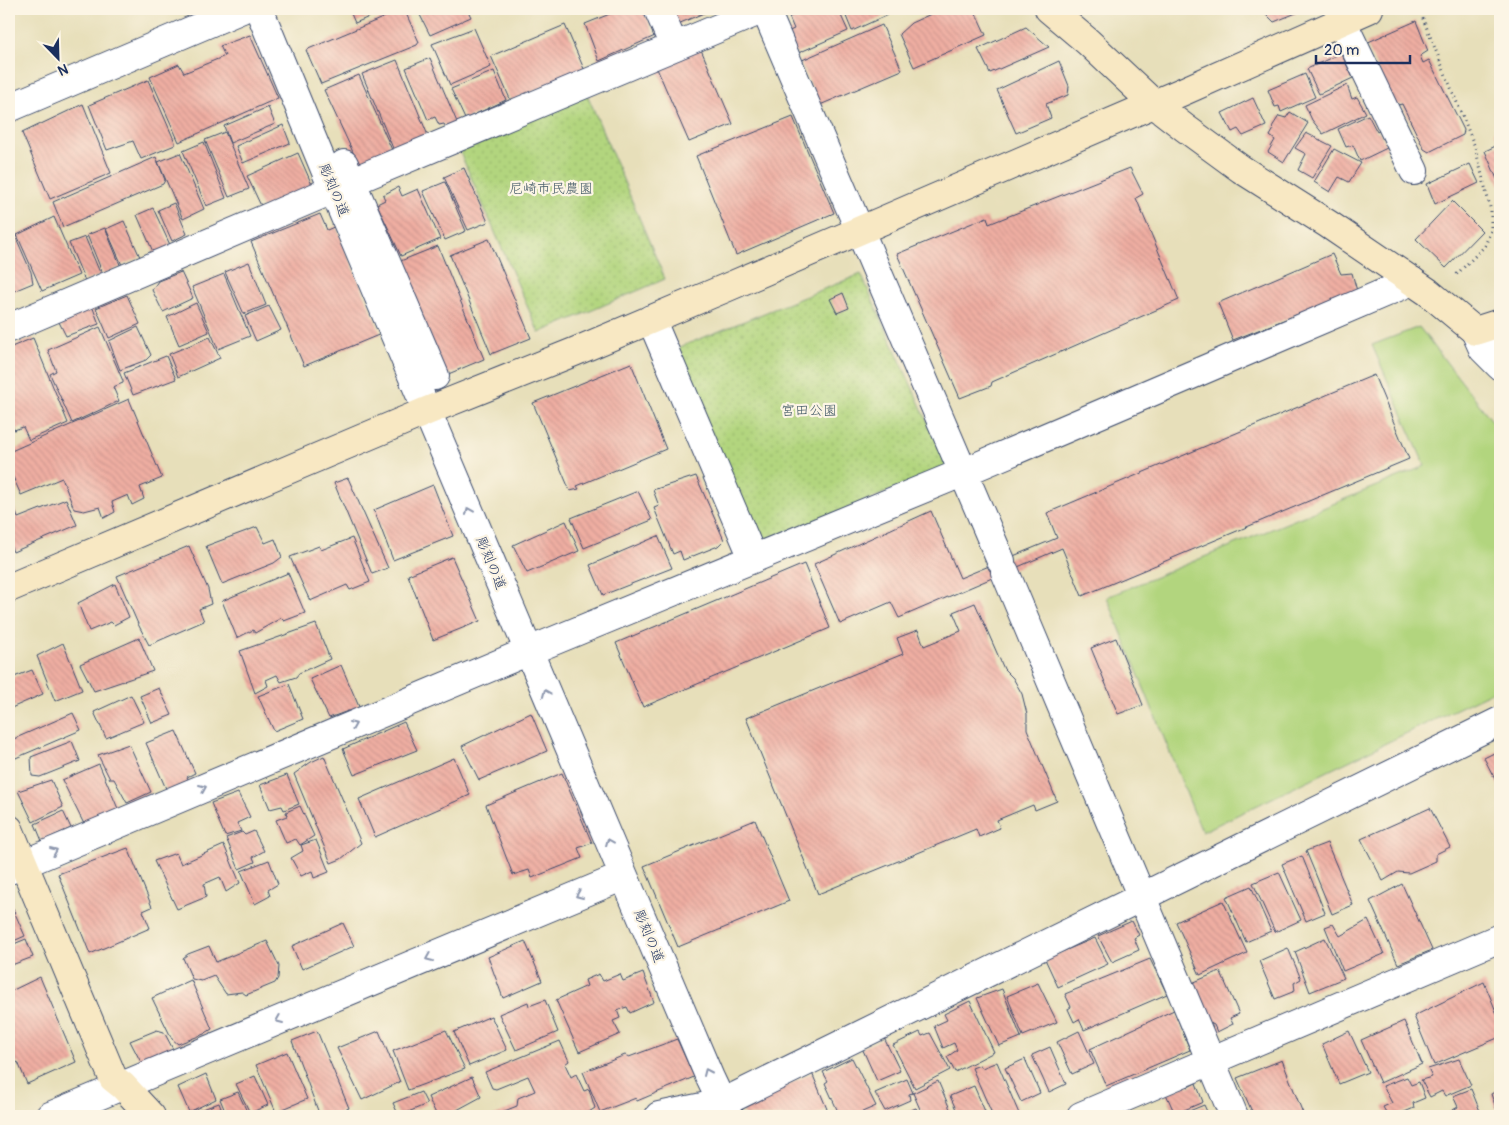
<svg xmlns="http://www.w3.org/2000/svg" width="1509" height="1125" font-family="Pangolin,'Klee One',sans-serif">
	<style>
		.park { fill: url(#park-dots); stroke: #66826e }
		.pitch { fill: #b2d57e; stroke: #66826e }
		.building { fill: url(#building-back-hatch) }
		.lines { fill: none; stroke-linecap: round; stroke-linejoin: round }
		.street-casing { stroke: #3a496c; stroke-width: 30 }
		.secondary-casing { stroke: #3a496c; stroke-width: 30 }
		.path { stroke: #3a496c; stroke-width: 3; stroke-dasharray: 1 4; stroke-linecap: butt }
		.street { stroke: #fff; stroke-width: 28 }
		.secondary { stroke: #f8e8c3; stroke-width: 28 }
		.oneway { stroke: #8d97ae }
		.labels { text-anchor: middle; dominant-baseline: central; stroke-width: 4.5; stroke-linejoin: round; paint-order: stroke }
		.park-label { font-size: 14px; fill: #415866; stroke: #fcf5e5 }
		.street-label { font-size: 14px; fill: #1b2f5e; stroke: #fcf5e5 }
	</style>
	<defs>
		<pattern id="park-dots" width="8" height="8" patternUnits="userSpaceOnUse" patternTransform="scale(1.25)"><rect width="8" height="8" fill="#b2d57e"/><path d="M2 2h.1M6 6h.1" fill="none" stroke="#98b76f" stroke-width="1.8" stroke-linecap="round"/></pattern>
		<pattern id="building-back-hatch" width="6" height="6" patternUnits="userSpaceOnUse" patternTransform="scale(1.25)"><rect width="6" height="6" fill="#efaea2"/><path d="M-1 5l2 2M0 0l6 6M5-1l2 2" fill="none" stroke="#cc968e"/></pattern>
	</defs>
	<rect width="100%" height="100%" fill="#fcf5e5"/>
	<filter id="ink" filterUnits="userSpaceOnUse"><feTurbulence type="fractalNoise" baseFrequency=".02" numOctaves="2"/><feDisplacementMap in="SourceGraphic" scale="10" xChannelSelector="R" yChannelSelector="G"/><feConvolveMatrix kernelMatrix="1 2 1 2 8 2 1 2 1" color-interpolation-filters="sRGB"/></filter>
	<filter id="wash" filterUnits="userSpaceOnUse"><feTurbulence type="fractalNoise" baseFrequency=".0096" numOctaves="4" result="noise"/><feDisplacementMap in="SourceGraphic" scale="20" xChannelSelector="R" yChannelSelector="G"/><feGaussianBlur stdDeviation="1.12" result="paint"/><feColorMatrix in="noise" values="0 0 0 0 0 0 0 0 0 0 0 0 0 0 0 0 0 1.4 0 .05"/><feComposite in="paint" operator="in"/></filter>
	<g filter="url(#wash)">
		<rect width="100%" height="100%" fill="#e7dfba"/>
		<path class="park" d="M587,94l78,185 -126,54 -80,-183z
			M861,274l87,193 -192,79 -86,-195z"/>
		<path class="pitch" d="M1419,327l81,104v257l-298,144 -95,-235 318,-131 -53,-121z"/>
		<g id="blocks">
			<path class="building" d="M349,9h39l-33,14z
				M404,9l15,33 -2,3 -96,39 -15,-34z
				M417,9h50l4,8 -41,18z
				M622,9h21l12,27 -56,25 -14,-37z
				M671,9h42l-35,15z
				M808,9h30l10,22 -52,23 -9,-22 7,-3 -5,-12z
				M843,9h50l1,3 -42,19z
				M942,9h8l1,2 4,-2h19l12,26 -72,32 -15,-33 12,-11z
				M1261,9h45l-32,13z
				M1416,21l12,30 -8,5 3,7 6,-3 35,70 -1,5 -34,17 -5,-3 -22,-45 -8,2 -28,-63z
				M565,25l19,44 -73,32 -20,-45z
				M882,25l20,45 -82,35 -20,-44z
				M1026,27l23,20 -59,26 -12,-24z
				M474,28l17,39 -41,18 -18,-41z
				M250,35l28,63 -99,44 -29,-65 29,-13 5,9 41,-17 -5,-10z
				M699,45l34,79 -44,18 -34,-78z
				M1341,53l12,25 -34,16 -12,-25z
				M430,58l29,69 -11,4 -4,-7 -5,1 -4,-8 -7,3 -22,-52z
				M397,60l32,78 -34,15 -33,-79z
				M1059,61l10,25 -1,9 -22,9 5,14 -35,15 -19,-43z
				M494,71l12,29 -41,19 -14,-30z
				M1305,74l10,23 -34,15 -2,-6 -4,1 -7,-17z
				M359,75l33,75 -33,15 -35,-75z
				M148,80l27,62v3l-34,14 -8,-18 -26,9 -18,-45z
				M1347,85l5,14 5,-2 9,16 -43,21 -11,-14 -7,-15z
				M1253,98l13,28 -23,10 -5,-7 -6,3 -10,-19z
				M83,104l28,69 -61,26 -28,-66z
				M268,107l7,17 -45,19 -6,-17z
				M1290,112l18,11 -24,39 -16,-10 7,-12 -5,-4 4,-7 -2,-2 7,-11 7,2z
				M1368,115l9,17 2,-1 8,17 -27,13 -7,-16 -7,2 -8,-18z
				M793,117l41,96 -98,42 -40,-99z
				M283,125l7,18 -47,20 -7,-17z
				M1500,130v56l-15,-35 15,-7 -6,-12z
				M225,132l24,57 -20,8 -24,-57z
				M1306,133l26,13 -20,32 -14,-8 8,-16 -11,-6z
				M204,142l22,56 -20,8 -23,-55z
				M1334,149l27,14 -12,19 -10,-5 -9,15 -16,-10z
				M180,153l24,56 -21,10 -25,-57z
				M298,153l15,34 -51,21 -15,-32z
				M156,157l9,23 -2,4 -100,43 -10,-25z
				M1470,164l9,19 -44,21 -8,-20z
				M464,168l24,54 -20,8 -24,-53z
				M1130,168l13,26 -7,4 43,102 -187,82 -1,4 -31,12 -63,-144 90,-37 2,7z
				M445,182l21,49 -21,9 -22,-49z
				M398,187l4,9 16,-7 22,50 -39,17 -24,-52 8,-4 -2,-5z
				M1452,201l30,30 -36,37 -30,-29z
				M174,203l13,31 -15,7 -14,-31z
				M153,208l18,39 -17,7 -17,-39z
				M320,214l7,16 9,-4 45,108 -77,32 -53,-124z
				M54,217l25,58 -37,16 -25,-56z
				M124,221l16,36 -18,8 -16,-36z
				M105,228l16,39 -18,7 -16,-39z
				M14,233l17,39 2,11 -24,10v-58z
				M85,237l16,38 -16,6 -16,-38z
				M489,239l42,99 -40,16 -41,-99z
				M438,246l46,113 -38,16 -48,-113z
				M1332,254l9,20 11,-1 5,18 -124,49 -15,-37z
				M249,262l17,43 -22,9 -19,-42z
				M181,272l12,26 -30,14 -11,-22 6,-9z
				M224,274l26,62 -32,13 -26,-62z
				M843,293l6,15 -12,5 -7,-14z
				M127,295l13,29 -31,14 -13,-30z
				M91,303l8,21 -33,12 -9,-18z
				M196,303l13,29 -30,13 -12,-28z
				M269,306l12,24 -25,11 -11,-25z
				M100,327l23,54v2l-10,4 6,14 -47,22 -22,-49 6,-3 -8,-21z
				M138,327l13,28 -5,5 -26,10 -11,-29z
				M210,337l10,21 -42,19 -9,-23z
				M33,338l35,85 -39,17 -6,-13 -9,3 -5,-11v-71z
				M166,356l10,23 -43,16 -9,-22z
				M631,363l35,86 -89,37 2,3 -9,2 -37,-88z
				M1374,375l35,84 -327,137 -20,-48 -163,70 -8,-16 -51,22 -26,-60 117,-53 29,67 97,-40 -10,-25z
				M129,399l33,79 -22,9 4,12 -12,6 -4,-10 -16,7 3,10 -11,6 -4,-11 -16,4 -10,-2 -12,-31 -41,17 -12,-27v-16z
				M696,476l28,64 -6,6 -35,14 -3,-9 -7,3 -19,-46 5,-2 -6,-16z
				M348,478l40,90 -16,6 -38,-91z
				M433,485l20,51 -60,24 -19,-50z
				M638,491l14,29 -68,28 -13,-30z
				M66,499l11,26 -64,27 -4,-10v-33l5,-2 4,11z
				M566,521l13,30 -52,22 -14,-28z
				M257,527l8,16 10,-4 7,18 -8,6 -52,21 -16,-38z
				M658,536l14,32 -69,27 -13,-30z
				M352,538l18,44 -20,8 -3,-5 -37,16 -20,-44 29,-11 2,4z
				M189,546l19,43 3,15 -12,5 5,12 -55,24 -11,-21 -21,-48z
				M452,557l28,64 -47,19 -25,-65z
				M804,564l26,64 -187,79 -27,-64z
				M288,573l17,40 -21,8 -3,-3 -26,15 -2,-3 -16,8 -15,-37z
				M115,584l14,33 -15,8 -3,-3 -22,9 -11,-28z
				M975,603l29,66 9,9 9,16 5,20v15l30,72 -22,9 -2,-5 -36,15 3,8 -21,9 -3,-8 -158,65 -72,-176 157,-64 -6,-16 21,-8 6,16 37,-15 -8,-19z
				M316,624l14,35 -31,14 -3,4 -15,5 -4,-7 -11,5 2,6 -13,7 -15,-42z
				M139,638l14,33 -59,20 -14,-27z
				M1116,638l27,67 -25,9 -27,-66z
				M63,643l19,47 -27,11 -18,-45z
				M341,665l19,44 -7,4 -5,-2 -19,7 -19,-39z
				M32,670l11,24 -34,15v-30z
				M289,684l14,35 -29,12 -16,-35z
				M159,688l13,27 -20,8 -12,-27z
				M131,695l13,27 -38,16 -12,-26z
				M73,713l8,17 -70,30 -2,-6v-13z
				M531,713l16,38 -68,29 -17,-34z
				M404,722l13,28 -63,25 -11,-26z
				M176,731l19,42 -8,4 3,6 -23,8 -21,-48z
				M72,741l8,20 -40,16 -8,-1 -1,-19z
				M129,744l22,48 -24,11 -13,-24h-4l-12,-24z
				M1500,750v39l-16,-31z
				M324,756l37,87 -20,16 -10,4 -37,-89 17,-12z
				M454,758l16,37 -95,42 -16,-38z
				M99,764l20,47 -35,13 -22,-44z
				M562,773l30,70 -14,5 4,10 -50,20 -3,-8 -16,5 -27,-70z
				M287,775l12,29 -15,6 -2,-4 -12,3 -10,-24z
				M51,780l12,27 -30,15 -15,-31z
				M238,793l12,24 -13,6 4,8 -16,5 -14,-33z
				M300,806l14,30 -14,9 -4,-6 -10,4 -10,-23 11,-4 -1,-4z
				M1430,808l20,39 -14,7v7l-27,12 -11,-1 -15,9 -22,-42z
				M63,811l8,17 -29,13 -7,-17z
				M755,820l34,81 -111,46 -34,-81z
				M254,831l10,20 -11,6 2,5 -16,7 -13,-31 16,-6 3,3z
				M316,840l13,32 -15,6 -2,-7 -11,5 -10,-18 12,-7 -2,-6z
				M1327,843l26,62 -21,9 -26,-63z
				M224,845l16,38 -14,9 -6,-15 -16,7 2,13 -29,12 -23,-48 22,-8 5,11z
				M128,848l24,59 -9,4 7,17 -60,26 -32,-80z
				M1302,856l23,57 -19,8 -24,-57z
				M269,860l9,24 -10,6 2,6 -15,8 -14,-33z
				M1279,872l22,48 -26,12 -22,-49z
				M1402,884l30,66 -34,14 -28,-63z
				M1251,886l20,45 -25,11 -20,-45z
				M9,900l16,36 -16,7z
				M1223,901l24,52 -47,22 -24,-53z
				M1368,920l16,34 -41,17 -18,-44 8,-3 7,12z
				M1132,921l7,14 -5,3 5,12 -27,12 -14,-26z
				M343,923l11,23 -52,23 -10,-23z
				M1095,938l13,26 -50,23 -13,-28z
				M1325,938l19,40 -34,14 -15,-40z
				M26,939l7,18 -24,9v-20z
				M267,941l12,25 -1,12 -3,5 -29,12 -4,-3 -16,2 -12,-18 -13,5 -9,-2 -9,-21 5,-4 21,-8 7,16z
				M525,941l17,40 -39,17 -15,-41z
				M1288,948l13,31 -7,4 1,8 -20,8 -16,-38z
				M1150,959l17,35 -83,36 -5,-11 -5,3 -6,-13 3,-2 -6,-13z
				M1220,971l19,43 -9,4 3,6 -16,8 -3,-7 -4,-2 -18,-40z
				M643,973l11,29 -24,11 -3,-6 -10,3 3,8 -7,3 7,13 -41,18 -23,-52 31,-14 -2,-6 14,-6 4,7 17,-7 3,7z
				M40,977l36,85 -49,22 -9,-22 -9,4v-74z
				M191,980l21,49 -8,5 -26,10 -6,-5 -20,-41z
				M1484,982l16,39v16l-66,28 -20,-49z
				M1038,983l19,39 -34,14 -16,-40z
				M1500,985v15l-5,-13z
				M1002,989l19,48 -22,9 -22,-48z
				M545,1000l13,32 -42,18 -17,-36 29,-12 1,4z
				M970,1001l24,51 -39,20 -8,-15 10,-7 -3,-7 -11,5 -9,-22 13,-6 -3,-6z
				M1174,1010l16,40 -84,36 -16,-37z
				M491,1016l16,34 -38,16 -15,-34z
				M1404,1021l18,43 -42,19 -19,-43z
				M157,1030l7,2 11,21 -30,17 -15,-29z
				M446,1030l19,39 -57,21 -15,-39z
				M317,1031l32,77 -17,8h-12l-28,-75z
				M379,1031l21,51 -38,18 -25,-52z
				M1079,1031l15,33 -22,10 -15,-32z
				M1349,1031l19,41 -29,12 -17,-40z
				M920,1032l2,4 8,-3 20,37 -35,18 -22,-43z
				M884,1038l16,33 -23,10 -15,-33z
				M677,1039l17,38 -57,24 -1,-3 -36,14 -17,-40 42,-17 4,2z
				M560,1041l9,20 -4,3 6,13 5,-3 8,17 5,-2 6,19 -12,8h-91l25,-10 1,-8 17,-7 -7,-15 -32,13 -4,-1 -7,-16z
				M1050,1047l16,37 -17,8 -17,-37z
				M287,1052l20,47 -31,13 -20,-47z
				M852,1058l24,48 -23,10h-13l-15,-33 3,-2 -5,-9z
				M1025,1059l15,34 -19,9 -16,-34z
				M1459,1059l12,26 -26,11 -3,-5 -12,6 -9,-17 11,-3 -4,-8z
				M1282,1060l22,56h-50l-17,-38z
				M997,1062l23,54h-27l-21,-48 8,-3 2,3z
				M812,1073l15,36 -15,7h-67l-3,-7z
				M206,1074l10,25 -27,13 -11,-25z
				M255,1076l13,29 -18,8 -14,-29z
				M472,1077l9,20 -35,19h-9l-9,-19z
				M1407,1077l4,8 8,-3 6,16 -12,5 1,5 -19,8h-7l-5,-9 9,-4 -9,-17z
				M907,1079l6,14 -4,1 1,6 -25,11 -10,-18z
				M938,1081l15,35h-30l-10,-23z
				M1196,1083l7,19 -28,12 -9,-20 21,-10 1,3z
				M974,1086l13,30h-28l-9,-20z
				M1471,1089l11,27h-35l-1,-2 12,-7 -5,-11z
				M1500,1089v17l-4,2 -5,-14z
				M238,1092l11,24h-22l-7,-17z
				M421,1092l6,12 -28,12 -6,-13z
				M219,1103l5,13h-27l-2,-4z
				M1204,1105l5,11h-32z
				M916,1108l4,8h-24z
				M1170,1111l2,5h-16z"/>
		</g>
	</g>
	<g filter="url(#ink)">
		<use href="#blocks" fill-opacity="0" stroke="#3a496c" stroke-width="1"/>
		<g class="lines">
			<g class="street-casing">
				<path id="street" d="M259,9l74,180 291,687 86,202 18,38
					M658,9l16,37
					M765,9l236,552
					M1342,21l72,150
					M9,108l233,-99
					M344,164l91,212
					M651,319l102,239
					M9,328l342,-146 413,-173
					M1475,331l8,18 17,17
					M1005,572l229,544
					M9,870l520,-219 435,-179 448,-191
					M50,1116l574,-240
					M659,1116l63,-13 778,-382
					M1081,1116l419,-178"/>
			</g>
			<g class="secondary-casing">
				<path id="secondary" d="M1049,9l39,33 66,62 31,24 56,41 87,55 100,68 47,39 25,-8
					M9,588l418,-177 147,-59 154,-65 456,-196 185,-82
					M9,829l104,249 10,8 28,30"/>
			</g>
			<path class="path" d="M1419,9l56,138 16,64v19l-6,16 -31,31"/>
			<use href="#street" class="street"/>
			<use href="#secondary" class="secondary"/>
		</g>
		<defs><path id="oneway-chevron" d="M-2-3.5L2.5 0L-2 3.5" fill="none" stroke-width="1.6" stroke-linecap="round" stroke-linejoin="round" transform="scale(1.25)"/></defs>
		<g class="oneway">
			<use href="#oneway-chevron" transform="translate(469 511) rotate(-113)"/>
			<use href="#oneway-chevron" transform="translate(546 693) rotate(-113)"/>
			<use href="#oneway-chevron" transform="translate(353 725) rotate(-23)"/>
			<use href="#oneway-chevron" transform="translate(203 788) rotate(-23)"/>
			<use href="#oneway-chevron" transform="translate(609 842) rotate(-113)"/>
			<use href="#oneway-chevron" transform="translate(54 851) rotate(-23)"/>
			<use href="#oneway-chevron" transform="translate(579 895) rotate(157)"/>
			<use href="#oneway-chevron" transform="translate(429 958) rotate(157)"/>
			<use href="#oneway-chevron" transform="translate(279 1020) rotate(157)"/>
			<use href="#oneway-chevron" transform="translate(707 1072) rotate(-114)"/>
		</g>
	</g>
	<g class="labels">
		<g class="park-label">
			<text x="551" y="188">尼崎市民農園</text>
			<text x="809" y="410">宮田公園</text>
		</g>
		<g class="street-label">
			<text transform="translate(334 190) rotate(67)">彫刻の道</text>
			<text transform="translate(491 563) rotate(67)">彫刻の道</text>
			<text transform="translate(649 936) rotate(67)">彫刻の道</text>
		</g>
	</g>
	<rect width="1509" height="1125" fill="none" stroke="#fcf5e5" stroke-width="30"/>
	<g transform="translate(58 58) rotate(157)" stroke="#fcf5e5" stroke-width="4" paint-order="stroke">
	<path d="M0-4L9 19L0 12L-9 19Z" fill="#1b2f5e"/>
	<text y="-8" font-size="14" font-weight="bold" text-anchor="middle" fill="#1b2f5e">N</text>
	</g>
	<path d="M1316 55v8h94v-8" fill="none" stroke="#1b2f5e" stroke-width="2.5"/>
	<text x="1324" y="55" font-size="15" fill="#1b2f5e" stroke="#fcf5e5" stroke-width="4" paint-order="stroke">20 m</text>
</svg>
